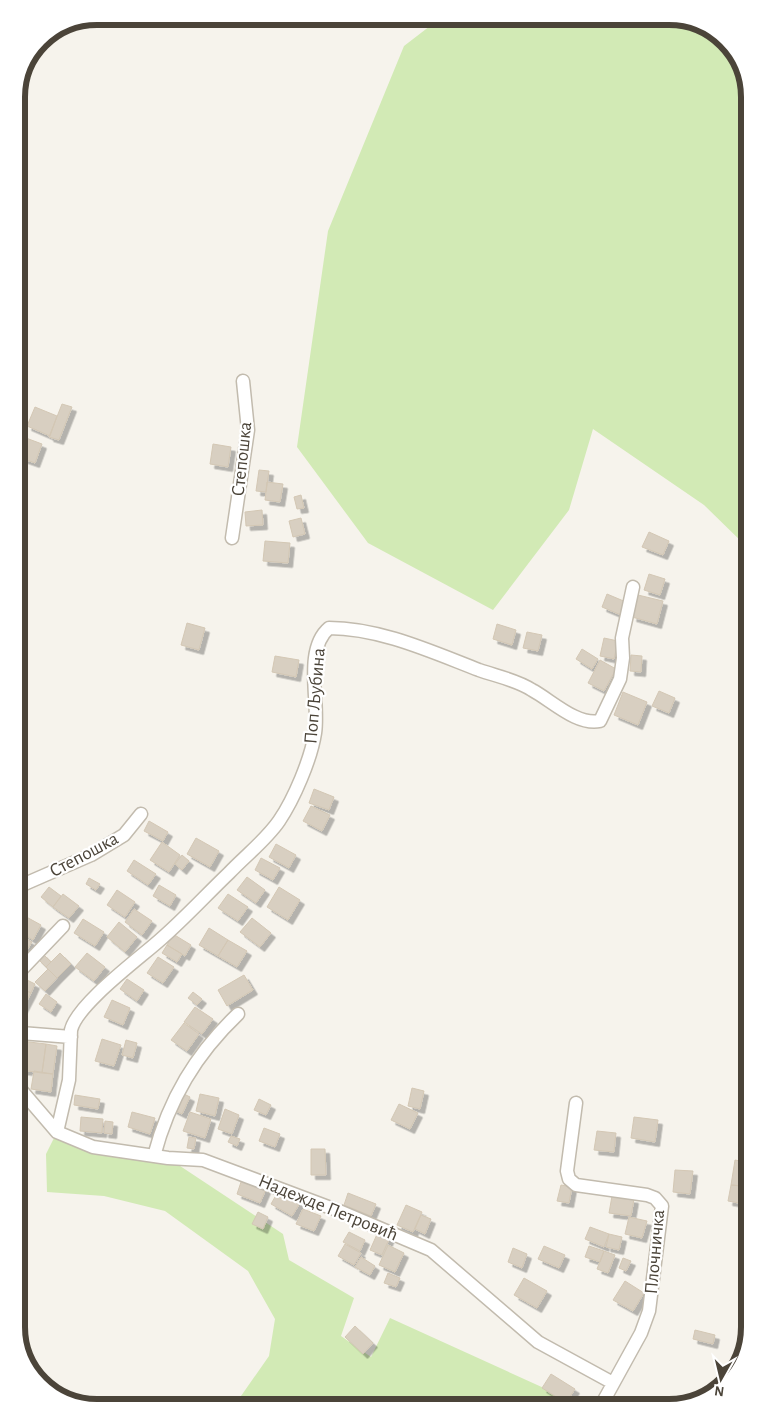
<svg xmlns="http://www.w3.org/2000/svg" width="766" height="1424" font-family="'Alegreya Sans',sans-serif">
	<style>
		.green { fill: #d2eab5 }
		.building { fill: #d8cfc1; stroke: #d3c7b4; filter: url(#shadow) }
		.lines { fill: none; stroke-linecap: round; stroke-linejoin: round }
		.minor-casing { stroke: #c2bbae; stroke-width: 15 }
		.minor { stroke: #fff; stroke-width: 12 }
		.labels { text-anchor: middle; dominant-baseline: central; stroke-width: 4.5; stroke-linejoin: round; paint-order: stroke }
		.street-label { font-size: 19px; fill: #4b4439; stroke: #fff }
		.rim { fill: none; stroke: #4b4439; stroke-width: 6 }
	</style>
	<defs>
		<filter id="shadow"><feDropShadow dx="4.5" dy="4.5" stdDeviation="0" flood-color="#0004"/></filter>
	</defs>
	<rect width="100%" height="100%" fill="#f6f3ec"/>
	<path class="green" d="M443,16h232l43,17 26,33 2,480 -42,-41 -111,-76 -24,81 -76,100 -125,-67 -71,-96 31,-216 76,-185z
		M57,1132l36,15 75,11 115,76 6,26 65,38 -13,38 30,21 19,-39 187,85 -343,3 35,-50 6,-37 -27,-48 -83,-60 -61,-15 -57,-4 -1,-38z"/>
	<path class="building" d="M62,404l10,3 -13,33 -10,-3z
		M35,407l22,9 -7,20 -23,-10z
		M18,435l24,9 -7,19 -17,-6z
		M213,444l18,3 -3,20 -18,-3z
		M259,470l10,1 -3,21 -10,-1z
		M267,482l16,2 -3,18 -15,-2z
		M301,495l3,13 -7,1 -3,-12z
		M262,510l1,15 -17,1 -1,-14z
		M301,518l4,16 -12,3 -4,-16z
		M649,532l20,9 -6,14 -21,-8z
		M265,541l25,2 -2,20 -25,-2z
		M649,574l16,5 -5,16 -16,-5z
		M607,594l19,8 -5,13 -19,-8z
		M638,595l25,6 -6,23 -25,-7z
		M187,623l18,5 -6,22 -18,-5z
		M497,624l19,6 -4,15 -19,-6z
		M527,632l15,3 -4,16 -15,-3z
		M604,638l14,3 -4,18 -14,-3z
		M582,649l16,10 -6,10 -16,-10z
		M631,655l11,1 -1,16 -11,-1z
		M275,656l24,4 -3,17 -24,-5z
		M600,660l16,9 -12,22 -16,-8z
		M659,691l16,7 -6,15 -17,-7z
		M623,692l24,10 -9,23 -24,-10z
		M314,789l20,8 -5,13 -20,-7z
		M311,806l19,9 -8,16 -19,-10z
		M149,821l19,11 -5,9 -19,-10z
		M196,838l23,13 -9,16 -23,-13z
		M162,842l18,13 -11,17 -19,-12z
		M276,844l20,11 -7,13 -20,-11z
		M182,855l7,6 -7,9 -7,-6z
		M261,858l19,10 -7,12 -18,-10z
		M134,860l22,14 -8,11 -21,-14z
		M247,877l18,13 -9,13 -19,-13z
		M89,878l11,6 -4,6 -10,-6z
		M159,885l17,10 -6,11 -17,-10z
		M49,887l12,9 -8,11 -12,-10z
		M279,887l21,13 -12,20 -21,-13z
		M117,890l18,12 -10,15 -18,-12z
		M63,894l16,12 -10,12 -16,-11z
		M228,894l20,13 -10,14 -20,-13z
		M134,909l18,12 -10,14 -17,-13z
		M21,914l20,11 -8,15 -13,-8z
		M252,918l19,15 -11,14 -20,-15z
		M83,919l21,13 -9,14 -21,-13z
		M119,922l18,15 -12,15 -18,-15z
		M209,928l19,12 -10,16 -19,-11z
		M173,934l18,11 -6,11 -18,-11z
		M20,935l12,7 -11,18z
		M228,940l19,11 -10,16 -19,-11z
		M167,945l15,9 -5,8 -15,-9z
		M42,953l9,9 -5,5 -9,-9z
		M60,953l11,11 -14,14 -11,-11z
		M87,953l18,14 -11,14 -19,-14z
		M158,957l16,10 -11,16 -16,-10z
		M48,969l9,9 -12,13 -10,-9z
		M244,975l9,15 -26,16 -9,-16z
		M21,977l14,7 -4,9 -10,-5z
		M127,979l17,11 -7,11 -17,-12z
		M21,988l10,5 -10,19z
		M193,992l9,7 -5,6 -9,-7z
		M46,994l11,8 -6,10 -12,-8z
		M112,1000l18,8 -7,17 -19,-8z
		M195,1007l18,12 -11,15 -18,-12z
		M184,1023l15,11 -12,17 -16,-11z
		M102,1039l19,6 -7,21 -19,-5z
		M126,1040l11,3 -4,15 -11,-3z
		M21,1041l25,3 -4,29 -21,-3z
		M46,1044l11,2 -4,28 -11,-1z
		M34,1071l19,3 -2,18 -20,-3z
		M412,1088l12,3 -4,18 -12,-3z
		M180,1092l10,5 -8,17 -10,-5z
		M200,1094l19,4 -4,18 -19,-5z
		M75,1095l25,4 -2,10 -24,-4z
		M259,1099l12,6 -5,10 -12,-5z
		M399,1104l19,9 -8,16 -19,-9z
		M225,1109l14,6 -7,19 -14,-5z
		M132,1112l23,6 -5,16 -22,-7z
		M190,1112l21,7 -6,19 -22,-7z
		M81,1117l22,2 -1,14 -22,-2z
		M634,1117l24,3 -3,22 -24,-4z
		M105,1121l8,1 -1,12 -8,-1z
		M264,1128l16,6 -5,13 -16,-6z
		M597,1131l19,2 -2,19 -20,-2z
		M231,1136l9,3 -3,7 -9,-4z
		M189,1137l7,1 -2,11 -7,-1z
		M311,1149h14l1,26h-15z
		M735,1160l10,2 -3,24 -11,-1z
		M675,1170l18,1 -3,23 -17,-2z
		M242,1179l24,10 -6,14 -23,-9z
		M561,1185l11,2 -3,16 -12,-2z
		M731,1185l11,1 -3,17 -11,-2z
		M279,1190l21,13 -8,13 -21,-12z
		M348,1193l28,11 -5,12 -27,-11z
		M612,1196l22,3 -3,17 -22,-3z
		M406,1205l16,7 -9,20 -16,-7z
		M303,1209l18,7 -7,15 -18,-7z
		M258,1212l10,5 -5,12 -11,-5z
		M421,1215l10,4 -6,15 -10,-5z
		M629,1217l18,4 -5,17 -17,-4z
		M590,1227l19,7 -5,13 -19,-8z
		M349,1232l16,8 -5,11 -17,-9z
		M378,1232l12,5 -8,18 -12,-5z
		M609,1234l13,3 -3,13 -13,-3z
		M345,1244l16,9 -7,12 -16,-9z
		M388,1245l16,8 -9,19 -16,-7z
		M544,1246l21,9 -6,13 -21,-9z
		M589,1246l15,5 -4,11 -15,-5z
		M513,1248l14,6 -5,14 -14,-6z
		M604,1251l11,4 -7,18 -11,-4z
		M361,1257l14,9 -5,9 -15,-8z
		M623,1258l8,3 -5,10 -7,-3z
		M388,1273l12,5 -4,9 -12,-4z
		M524,1278l23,13 -10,17 -23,-13z
		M625,1281l19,12 -11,18 -20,-11z
		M355,1326l18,17 -10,11 -18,-17z
		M695,1330l20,5 -2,9 -20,-5z
		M551,1374l24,15 -9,14 -24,-15z"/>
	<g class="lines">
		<g class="minor-casing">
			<path id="minor" d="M232,538l16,-108 -5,-49
				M20,886l71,-31 33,-20 17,-21
				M21,970l42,-44
				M21,1033l50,4
				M21,1090l36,42 36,15 75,11 35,2 136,51 92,39 107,92 75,41
				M576,1103l-9,68 2,8 7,6 71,10 8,3 7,8 -13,105 -8,22 -38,69
				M57,1132l12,-52 2,-50c6,-26 69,-72 90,-91 24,-21 45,-44 68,-66 16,-17 37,-33 50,-52 15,-22 32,-62 36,-88 5,-30 -12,-83 14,-105 51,0 103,24 150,42 17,6 38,10 53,20 19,10 45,36 68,31l20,-42 3,-21 -1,-20 11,-51
				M154,1156c15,-57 42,-102 84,-142"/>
		</g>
		<use href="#minor" class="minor"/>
	</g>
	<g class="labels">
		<g class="street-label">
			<text transform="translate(242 459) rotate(-84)">Степошка</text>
			<text transform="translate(315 696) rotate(-85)">Поп Љубина</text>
			<text transform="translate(84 855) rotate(-28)">Степошка</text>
			<text transform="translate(328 1208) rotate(22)">Надежде Петровић</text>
			<text transform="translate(655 1252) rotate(-85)">Плочничка</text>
		</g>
	</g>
	<path d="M0 0H766V1424H0ZM97 25H669A72 72 0 0 1 741 97V1327A72 72 0 0 1 669 1399H97A72 72 0 0 1 25 1327V97A72 72 0 0 1 97 25Z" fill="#fff" fill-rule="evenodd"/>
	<path class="rim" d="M97 25H669A72 72 0 0 1 741 97V1327A72 72 0 0 1 669 1399H97A72 72 0 0 1 25 1327V97A72 72 0 0 1 97 25Z"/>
	<g transform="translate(721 1379) rotate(188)" stroke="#ffffff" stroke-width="4" paint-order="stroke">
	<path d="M0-4L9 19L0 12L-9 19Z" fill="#4b4439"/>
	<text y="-8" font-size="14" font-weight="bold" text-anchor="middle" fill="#4b4439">N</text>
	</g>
</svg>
